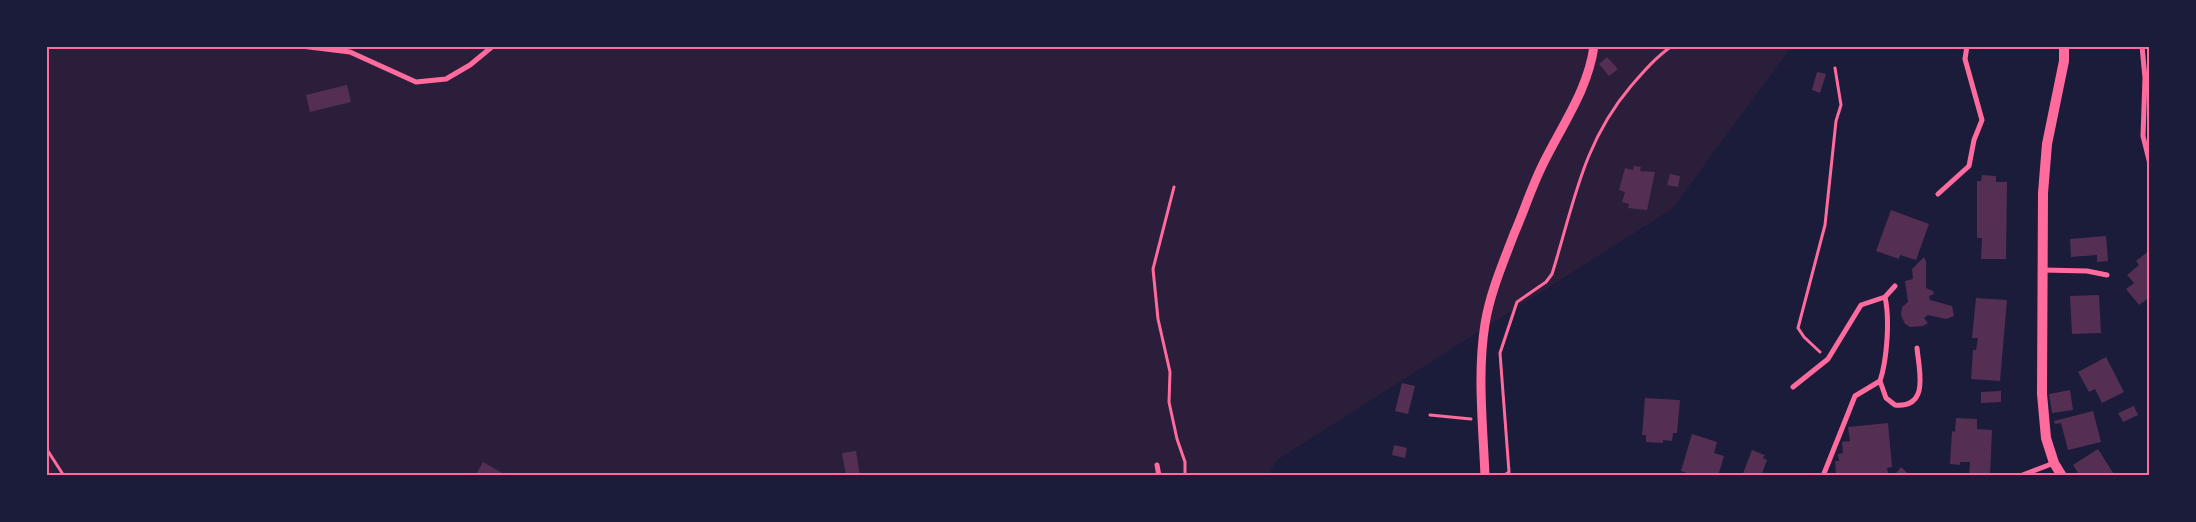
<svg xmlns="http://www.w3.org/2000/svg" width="2196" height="522" font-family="'Titillium Web',sans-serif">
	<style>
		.green { fill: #2a1e3b }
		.building { fill: #542f53 }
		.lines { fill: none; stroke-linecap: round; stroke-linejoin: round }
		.path { stroke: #ff6b9d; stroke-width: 3 }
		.minor { stroke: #ff6b9d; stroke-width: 5 }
		.tertiary { stroke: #ff6b9d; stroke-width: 9 }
		.secondary { stroke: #ff6b9d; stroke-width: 10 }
		.neatline { fill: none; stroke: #ff6b9d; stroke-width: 2 }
	</style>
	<rect width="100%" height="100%" fill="#1b1b3a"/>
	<path class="green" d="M46,46h1746l-120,163 -395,251 -9,16h-1222z"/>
	<path class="building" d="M1607,57l11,12 -9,7 -10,-12z
		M1817,72l9,2 -6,19 -8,-3z
		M347,85l4,17 -41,10 -4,-17z
		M1634,166l7,1 -1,4 15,1 -8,38 -19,-2 1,-4 -7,-2 3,-10 -6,-2 6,-22 8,2z
		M1670,174l10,2 -2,11 -11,-2z
		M1982,175l14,1v6h11l-1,77h-25l1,-21h-5v-57h4z
		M1891,210l38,14 -13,36 -16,-5 -1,4 -23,-8z
		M2106,236l2,25 -11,1v-7l-26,2 -1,-18z
		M2150,250v47l-11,8 -13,-16 8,-6 -7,-8 12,-10 -3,-4z
		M1924,257l2,4v27l7,3 1,3 -5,2 1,4 22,6 2,10 -8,3 -18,-4 -4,3 4,5 -5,3 -13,1 -5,-3 -4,-9 1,-8 6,-5 -3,-21 8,-2 -1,-10z
		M2099,295l2,38 -29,1 -2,-38z
		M1976,298l31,2 -7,81 -29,-2 2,-29h3l2,-12h-6z
		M2106,357l18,35 -22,11 -7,-14 -6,3 -11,-20z
		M1402,383l13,3 -7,28 -13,-3z
		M2070,390l3,20 -21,3 -3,-19z
		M2001,391v11l-20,1v-11z
		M1645,398l35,2 -3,33h-4l-1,8 -9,-1v3l-17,-1v-7h-4z
		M2134,406l4,9 -15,7 -5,-9z
		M2093,411l8,31 -33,8 -7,-27 -6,1 -1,-3z
		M1956,418l21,1v10l15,1 -2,46h-21l1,-14h-10v3l-10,-1 2,-33 3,1z
		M1888,423l4,44 -5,1 1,5h-5l1,3h-48l-1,-15h4l-1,-7 5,-1 -1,-11 8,-1 -2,-14z
		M1692,434l25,8 -3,11 10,3 -6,20h-22l-15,-5z
		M1394,445l13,3 -2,10 -13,-3z
		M2098,449l17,27h-35l-7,-11z
		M1752,450l13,5 -2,3 4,2 -6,16h-19z
		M856,451l4,25h-14l-4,-23z
		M483,462l24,14h-32z
		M1901,467l10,9h-17z"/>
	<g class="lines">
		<path class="path" d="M1509,47l1,-1
			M1174,187l-21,82 5,50 12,53 -1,30 8,37 8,23v14
			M1820,352l-16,-15 -6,-9 27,-103 11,-104 5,-16 -6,-37
			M1430,415l41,4
			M46,448l18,28
			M1503,476l6,-4 -9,-119 17,-51 29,-20 6,-8c22,-70 30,-130 79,-188 13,-15 25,-29 41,-40"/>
		<path class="minor" d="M301,46l49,6 66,30 30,-3 24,-14 23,-19
			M2142,46l3,32 -2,58 7,28
			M1938,194l31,-28 5,-26 8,-20 -17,-61 2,-13
			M2043,270l44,1 20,4
			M1885,297l10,-11
			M1880,381l6,17 9,7c35,3 24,-35 22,-57
			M1793,387l35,-28 33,-54 24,-8c5,22 2,63 -5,84l-25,15 -32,80
			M1157,465l2,11
			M2020,476l34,-13"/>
		<path class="tertiary" d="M1485,476c-2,-50 -8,-103 0,-152 5,-31 18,-61 29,-90 10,-23 18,-48 29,-70 19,-39 45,-74 51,-118"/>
		<path class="secondary" d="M2062,476l-8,-13 -8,-25 -4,-44 1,-201 4,-49 17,-83v-15"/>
	</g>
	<rect width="2196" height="522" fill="none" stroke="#1b1b3a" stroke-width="95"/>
	<rect x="48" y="48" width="2100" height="426" class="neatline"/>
</svg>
